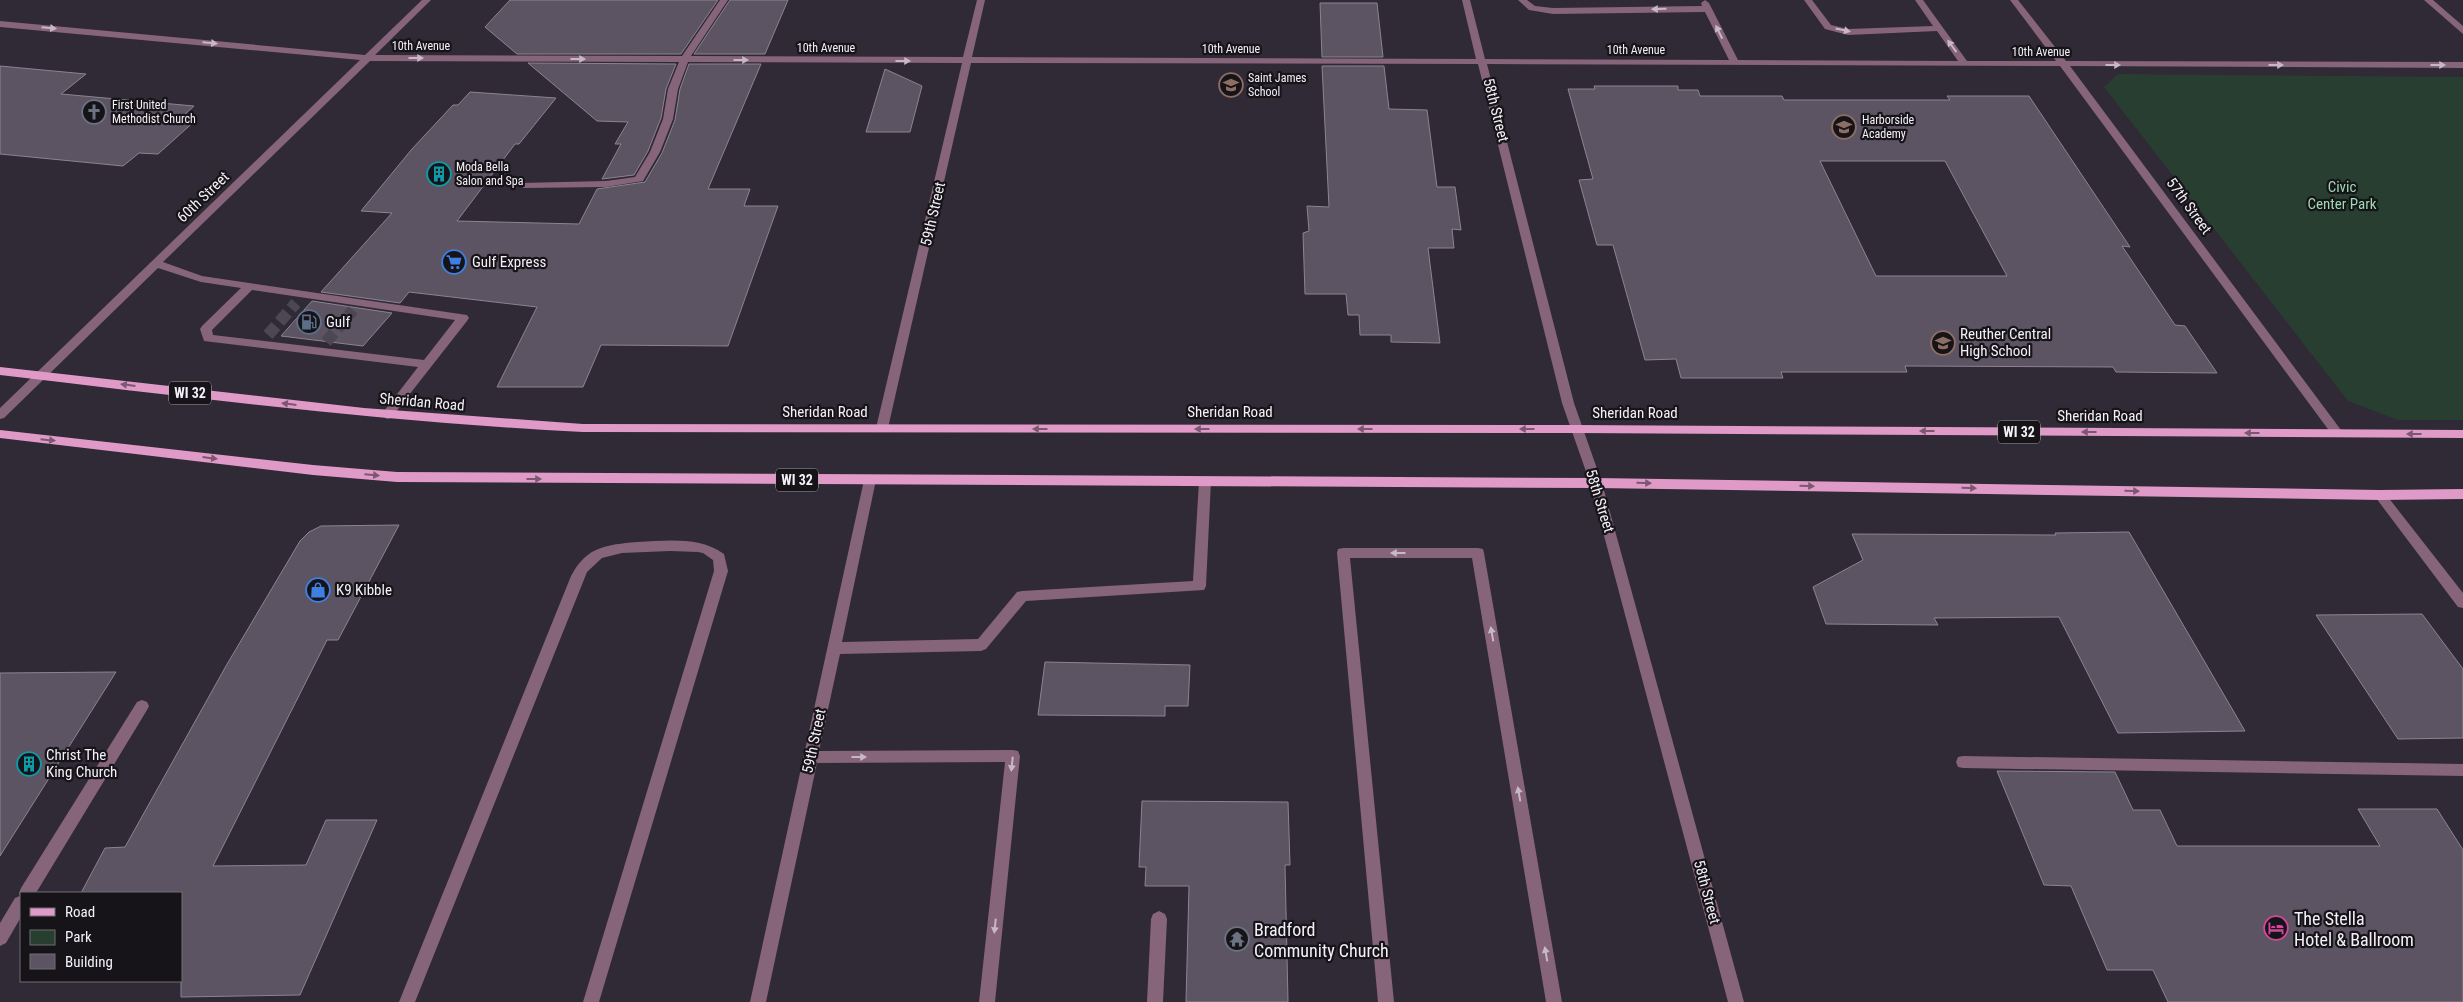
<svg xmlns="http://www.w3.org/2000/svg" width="2463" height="1002" font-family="'Roboto Condensed',sans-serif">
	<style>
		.green { fill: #283e30 }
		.building { fill: #5c5462; stroke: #8c8493; fill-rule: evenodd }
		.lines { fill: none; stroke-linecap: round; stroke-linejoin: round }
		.minor-tunnel { stroke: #4d4753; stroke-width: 12; stroke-dasharray: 12 5.5; stroke-linecap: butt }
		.minor { fill: #86647a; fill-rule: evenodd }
		.major { fill: #df9ac7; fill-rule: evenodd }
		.oneway { fill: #c8b8c6 }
		.oneway2 { fill: #7b5770 }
		.labels { text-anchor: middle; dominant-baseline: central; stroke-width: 4.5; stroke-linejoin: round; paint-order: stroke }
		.far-street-label { font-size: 12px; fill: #f4f0f8; stroke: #171419 }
		.far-poi-label { font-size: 12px; fill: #f4f0f8; stroke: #171419; text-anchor: start }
		.shield { fill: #171419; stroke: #b2aeb5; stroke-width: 1 }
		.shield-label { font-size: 14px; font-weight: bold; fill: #f4f0f8 }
		.street-label { font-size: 15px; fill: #f4f0f8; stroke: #171419 }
		.park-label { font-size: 15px; fill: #9cdcb1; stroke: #171419 }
		.poi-label { font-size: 15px; fill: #f4f0f8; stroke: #171419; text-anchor: start }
		.near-poi-label { font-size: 18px; fill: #f4f0f8; stroke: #171419; text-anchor: start }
	</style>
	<rect width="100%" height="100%" fill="#302936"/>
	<path class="green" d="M2118,74l345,3v343h-65l-50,-19 -244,-314z"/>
	<path class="building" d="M510,0h208l-37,54h-164l-32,-27z
		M730,0h58l-23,54h-71z
		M1320,3h57l6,54h-61z
		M528,63l148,1 -10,25 -5,29 -13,33 -14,24 -32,4 19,-35h-6l13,-22 -31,-1z
		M689,64h72l-53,125h42l-6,17h34l-50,140 -127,-1 -18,42h-86l40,-80 -128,-15 -9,11 -79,-11 71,-79 -31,-2 51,-62 41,-44h5l12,-13 86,6 -37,46h-4l-58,77 122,3 18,-35 48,-7 17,-29 13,-33 5,-31z
		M0,66l86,8 -25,20 133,12 -13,12 16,1 -39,35 -19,-1 -16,13 -123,-12z
		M1322,66h62l5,43 38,1 10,77h18l6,43 -9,-1 2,19h-26l12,95 -49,-1v-7h-31l-1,-20h-11l-2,-21h-41l-2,-61 6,-2 -2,-25 22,1z
		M885,69l37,17 -12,46h-44z
		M1594,86h84v4h20l2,6h82l2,4h166l-3,-4h82l101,151 -8,-1 53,79 10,1 32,47 -101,-1 -3,-5 -208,-1 2,6h-126l2,6h-102l-5,-19 -31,1 -32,-115h-16l-18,-65 14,-1 -25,-90h27zM1820,161h125l62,115h-131z
		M312,301l80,12 -29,33 -82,-10z
		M399,525l-61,115h-11l-114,226 93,-1 20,-45h51l-77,175 -119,2v-104h-100l24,-45 20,-1 101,-181 74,-125 9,-9 12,-6z
		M2129,532l116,199 -127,2 -59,-116 -125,1 4,7 -112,-1 -13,-37 50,-27 -11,-26 204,1 -1,-2z
		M2422,614l41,55v69l-65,1 -82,-124z
		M1045,662l145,3 -2,41h-23v10l-127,-1z
		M116,672l-116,184v-183z
		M1997,771l118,1 18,38h27l17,36h203l-22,-37h79l26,41v152h-295l-15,-32h-46l-36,-84 -27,-1z
		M1142,801l146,1 2,63h-5l3,137h-102l3,-116h-44l1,-19h-7z"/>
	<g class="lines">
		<path class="minor-tunnel" d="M268,335l28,-32
			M326,342l27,-32"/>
		<path class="minor" d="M422,0h9l-56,55 307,1 38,-56h8l-37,56 272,1 14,-57h8l-13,57 504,2 -14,-59h8l15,59 244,1 -24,-48 -152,2 -24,-4 -11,-10h9l8,6 18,2 149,-2 -1,-3 4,-3 4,3 29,57 220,1 -21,-30 -89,4 -23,-6 -21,-29h8l19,25 17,4 85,-3 -18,-26h8l44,61h89l-46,-61h8l48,61 397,1v6l-393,-2 271,364 2,3 -2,3h-8l-273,-370 -573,-2 87,339 28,80 142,519h-16l-138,-519 -28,-80 -84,-339 -507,-1 -83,365 -6,4 -6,-4 86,-365 -274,-1 -10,27 -5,30 -13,33 -17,29 -37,6 -82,1 -5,-3 1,-2 86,-2 29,-4 15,-25 13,-33 5,-30 11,-27 -309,-1 -207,201 39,14 265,39 2,3 -2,3 -76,97 -4,1 -6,-4 37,-48 -214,-26 -4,-12 2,-3 39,-38 -40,-6 -43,-14 -154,150 -4,1v-11l360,-348 -360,-33v-6l365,34zM252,290l203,30 -31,40 -211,-25 -1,-5z
			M2424,0h9l30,26v8z
			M870,475l6,5 -34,162 136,-3 39,-47 5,-1 171,-10 6,-100 6,-5 6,5 -5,105 -2,4 -178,11 -40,48 -5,2 -141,3 -21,97 194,-1 5,1 2,5 -25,246h-16l26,-240 -188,1 -51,239h-16l114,-522z
			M2380,490l4,2 79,101v15l-5,-1 -82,-109 -2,-3 2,-3z
			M637,542c29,-1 62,-6 87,12l4,17 -129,431h-16l131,-431 -1,-11 -10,-7 -5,-1 -28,-1 -48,2 -20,5 -15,14 -172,430h-16l172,-426c16,-30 35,-31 66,-34z
			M1343,548h135l5,1 1,4 78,449h-16l-74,-444h-122l44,444h-16l-41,-449 1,-4z
			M142,700l5,2 2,4 -2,4 -111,183h-15v24l-15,26 -6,3v-23l15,-25 5,-2 -1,-3 2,-5 116,-186z
			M1963,756l500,8v12l-500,-8 -5,-1 -2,-5 2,-5z
			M1159,911l6,3 2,5 -4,83h-16l4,-83 2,-5z"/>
		<path class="major" d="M0,367l364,41 219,16 993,1 887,5v8l-887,-5 -993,-1c-195,-10 -389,-34 -583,-57z
			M0,430l313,35 84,7 1199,6 784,12 83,-1v10l-83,1 -784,-12 -1199,-6 -84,-7 -313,-37z"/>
	</g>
	<defs><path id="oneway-solid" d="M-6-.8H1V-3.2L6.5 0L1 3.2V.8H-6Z" transform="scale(1.25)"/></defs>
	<g class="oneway">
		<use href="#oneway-solid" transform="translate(1659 9) rotate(179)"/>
		<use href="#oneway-solid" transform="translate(49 28) rotate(5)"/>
		<use href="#oneway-solid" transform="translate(1843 30) rotate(12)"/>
		<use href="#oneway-solid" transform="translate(1719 32) rotate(-116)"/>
		<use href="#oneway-solid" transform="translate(210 43) rotate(5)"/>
		<use href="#oneway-solid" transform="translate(1952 46) rotate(-126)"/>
		<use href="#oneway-solid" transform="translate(416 58)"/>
		<use href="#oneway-solid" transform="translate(578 59)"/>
		<use href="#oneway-solid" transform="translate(741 60)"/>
		<use href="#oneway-solid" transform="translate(903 61)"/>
		<use href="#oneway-solid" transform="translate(2113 65)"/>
		<use href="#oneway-solid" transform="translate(2276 65)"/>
		<use href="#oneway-solid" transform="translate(2438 65)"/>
		<use href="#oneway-solid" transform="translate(1398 553) rotate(180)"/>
		<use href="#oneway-solid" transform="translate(1492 634) rotate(-100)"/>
		<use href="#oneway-solid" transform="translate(859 757)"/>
		<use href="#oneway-solid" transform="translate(1012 764) rotate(96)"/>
		<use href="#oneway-solid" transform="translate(1519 794) rotate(-100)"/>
		<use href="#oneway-solid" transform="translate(995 926) rotate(96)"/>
		<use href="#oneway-solid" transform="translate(1546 954) rotate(-100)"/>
	</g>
	<g class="oneway2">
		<use href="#oneway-solid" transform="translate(128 385) rotate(-173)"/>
		<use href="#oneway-solid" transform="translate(289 404) rotate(-173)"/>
		<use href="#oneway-solid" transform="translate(1040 429) rotate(-180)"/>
		<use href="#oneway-solid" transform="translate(1202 429) rotate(-180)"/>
		<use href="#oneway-solid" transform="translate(1365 429) rotate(-180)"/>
		<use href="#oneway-solid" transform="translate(1527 429) rotate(-180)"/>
		<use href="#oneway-solid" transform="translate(1927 431) rotate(-180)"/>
		<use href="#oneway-solid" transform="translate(2089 432) rotate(-180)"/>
		<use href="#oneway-solid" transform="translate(2252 433) rotate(-180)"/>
		<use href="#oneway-solid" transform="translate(2414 434) rotate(-180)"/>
		<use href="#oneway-solid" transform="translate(48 440) rotate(6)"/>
		<use href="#oneway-solid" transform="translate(210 458) rotate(7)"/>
		<use href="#oneway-solid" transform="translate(372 475) rotate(5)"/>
		<use href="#oneway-solid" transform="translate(534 479)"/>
		<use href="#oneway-solid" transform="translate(1644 483) rotate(1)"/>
		<use href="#oneway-solid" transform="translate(1807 486) rotate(1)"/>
		<use href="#oneway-solid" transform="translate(1969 488) rotate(1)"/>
		<use href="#oneway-solid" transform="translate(2132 491) rotate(1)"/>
	</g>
	<defs>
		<g id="school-ring" transform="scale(1.25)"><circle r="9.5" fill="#171419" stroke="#8d6e63" stroke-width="1.5"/><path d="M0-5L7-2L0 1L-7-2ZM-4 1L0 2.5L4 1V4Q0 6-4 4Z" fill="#8d6e63"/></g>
		<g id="church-ring" transform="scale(1.25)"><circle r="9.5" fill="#171419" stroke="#6b7280" stroke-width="1.5"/><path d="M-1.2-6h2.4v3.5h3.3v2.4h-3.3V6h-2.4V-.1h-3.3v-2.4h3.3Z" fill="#6b7280"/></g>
		<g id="building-ring" transform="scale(1.25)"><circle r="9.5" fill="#171419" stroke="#0f9aa8" stroke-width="1.5"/><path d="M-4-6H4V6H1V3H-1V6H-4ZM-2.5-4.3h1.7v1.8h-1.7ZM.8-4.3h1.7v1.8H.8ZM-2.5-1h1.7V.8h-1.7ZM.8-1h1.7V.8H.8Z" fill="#0f9aa8"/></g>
		<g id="supermarket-ring" transform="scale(1.25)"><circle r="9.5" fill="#171419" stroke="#3f7fe0" stroke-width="1.5"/><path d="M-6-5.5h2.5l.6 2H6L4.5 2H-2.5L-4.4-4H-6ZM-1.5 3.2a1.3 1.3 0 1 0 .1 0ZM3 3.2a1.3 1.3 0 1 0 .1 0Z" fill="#3f7fe0"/></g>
		<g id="fuel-ring" transform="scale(1.25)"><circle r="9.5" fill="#171419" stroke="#5c6f8a" stroke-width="1.5"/><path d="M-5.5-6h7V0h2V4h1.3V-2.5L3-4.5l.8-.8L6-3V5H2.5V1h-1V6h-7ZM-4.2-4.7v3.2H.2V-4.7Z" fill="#5c6f8a"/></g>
		<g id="shop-ring" transform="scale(1.25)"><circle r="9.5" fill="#171419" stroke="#3f7fe0" stroke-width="1.5"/><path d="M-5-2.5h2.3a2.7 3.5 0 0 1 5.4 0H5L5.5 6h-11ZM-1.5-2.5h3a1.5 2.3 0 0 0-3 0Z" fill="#3f7fe0"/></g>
		<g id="hotel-ring" transform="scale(1.25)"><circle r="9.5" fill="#171419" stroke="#d1479c" stroke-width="1.5"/><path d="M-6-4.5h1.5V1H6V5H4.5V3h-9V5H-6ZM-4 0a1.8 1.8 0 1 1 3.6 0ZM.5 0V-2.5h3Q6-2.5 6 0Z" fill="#d1479c"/></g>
		<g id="temple-ring" transform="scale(1.25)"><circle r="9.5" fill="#171419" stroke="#6b7280" stroke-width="1.5"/><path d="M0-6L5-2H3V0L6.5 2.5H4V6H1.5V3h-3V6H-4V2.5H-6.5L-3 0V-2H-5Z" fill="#6b7280"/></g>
	</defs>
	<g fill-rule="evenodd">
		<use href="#school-ring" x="1231" y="85"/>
		<use href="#church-ring" x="94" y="112"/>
		<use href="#school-ring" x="1844" y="127"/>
		<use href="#building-ring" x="439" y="174"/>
		<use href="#supermarket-ring" x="454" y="262"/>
		<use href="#fuel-ring" x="309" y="322"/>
		<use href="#school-ring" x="1943" y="343"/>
		<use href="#shop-ring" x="318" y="590"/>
		<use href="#building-ring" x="29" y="764"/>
		<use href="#hotel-ring" x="2276" y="928"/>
		<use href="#temple-ring" x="1237" y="939"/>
	</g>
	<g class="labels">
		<g class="far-street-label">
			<text x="421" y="46">10th Avenue</text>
			<text x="826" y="48">10th Avenue</text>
			<text x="1231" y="49">10th Avenue</text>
			<text x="1636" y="50">10th Avenue</text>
			<text x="2041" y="52">10th Avenue</text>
		</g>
		<g class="far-poi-label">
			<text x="1248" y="78">Saint James<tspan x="1248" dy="14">School</tspan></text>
			<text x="112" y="105">First United<tspan x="112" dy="14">Methodist Church</tspan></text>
			<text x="1862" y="120">Harborside<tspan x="1862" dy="14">Academy</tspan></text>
			<text x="456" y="167">Moda Bella<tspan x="456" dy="14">Salon and Spa</tspan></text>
		</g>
		<g class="shield">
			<rect x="169" y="381.5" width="42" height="23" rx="4"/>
			<rect x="1998" y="420.5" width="42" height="23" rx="4"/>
			<rect x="776" y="468.5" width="42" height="23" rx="4"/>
		</g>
		<g class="shield-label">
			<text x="190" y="393">WI 32</text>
			<text x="2019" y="432">WI 32</text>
			<text x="797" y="480">WI 32</text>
		</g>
		<g class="street-label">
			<text transform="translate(1496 110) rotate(76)">58th Street</text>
			<text transform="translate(203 197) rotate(-44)">60th Street</text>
			<text transform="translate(2189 206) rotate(54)">57th Street</text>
			<text transform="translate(933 214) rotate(-77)">59th Street</text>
			<text transform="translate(422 402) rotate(5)">Sheridan Road</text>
			<text x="825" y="412">Sheridan Road</text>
			<text x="1230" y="412">Sheridan Road</text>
			<text x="1635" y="413">Sheridan Road</text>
			<text x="2100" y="416">Sheridan Road</text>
			<text transform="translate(1600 501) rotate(73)">58th Street</text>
			<text transform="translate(814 741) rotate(-78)">59th Street</text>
			<text transform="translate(1707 892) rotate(75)">58th Street</text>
		</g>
		<g class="park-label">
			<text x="2342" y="187">Civic<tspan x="2342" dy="17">Center Park</tspan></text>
		</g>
		<g class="poi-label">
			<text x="472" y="262">Gulf Express</text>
			<text x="326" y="322">Gulf</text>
			<text x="1960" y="334">Reuther Central<tspan x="1960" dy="17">High School</tspan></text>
			<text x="336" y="590">K9 Kibble</text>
			<text x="46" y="755">Christ The<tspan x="46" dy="17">King Church</tspan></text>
		</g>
		<g class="near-poi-label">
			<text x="2294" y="918">The Stella<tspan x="2294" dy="21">Hotel &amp; Ballroom</tspan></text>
			<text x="1254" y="929">Bradford<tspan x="1254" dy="21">Community Church</tspan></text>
		</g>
	</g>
	<rect x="20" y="892" width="162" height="90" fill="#171419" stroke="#6f6c72"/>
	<rect x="30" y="908" width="25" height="8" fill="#df9ac7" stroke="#6f6c72"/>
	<text x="65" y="917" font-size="15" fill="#f4f0f8">Road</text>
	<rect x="30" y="930" width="25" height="15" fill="#283e30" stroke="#6f6c72"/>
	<text x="65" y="942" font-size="15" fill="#f4f0f8">Park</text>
	<rect x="30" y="954" width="25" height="15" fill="#5c5462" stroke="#6f6c72"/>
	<text x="65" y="967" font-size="15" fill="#f4f0f8">Building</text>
</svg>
